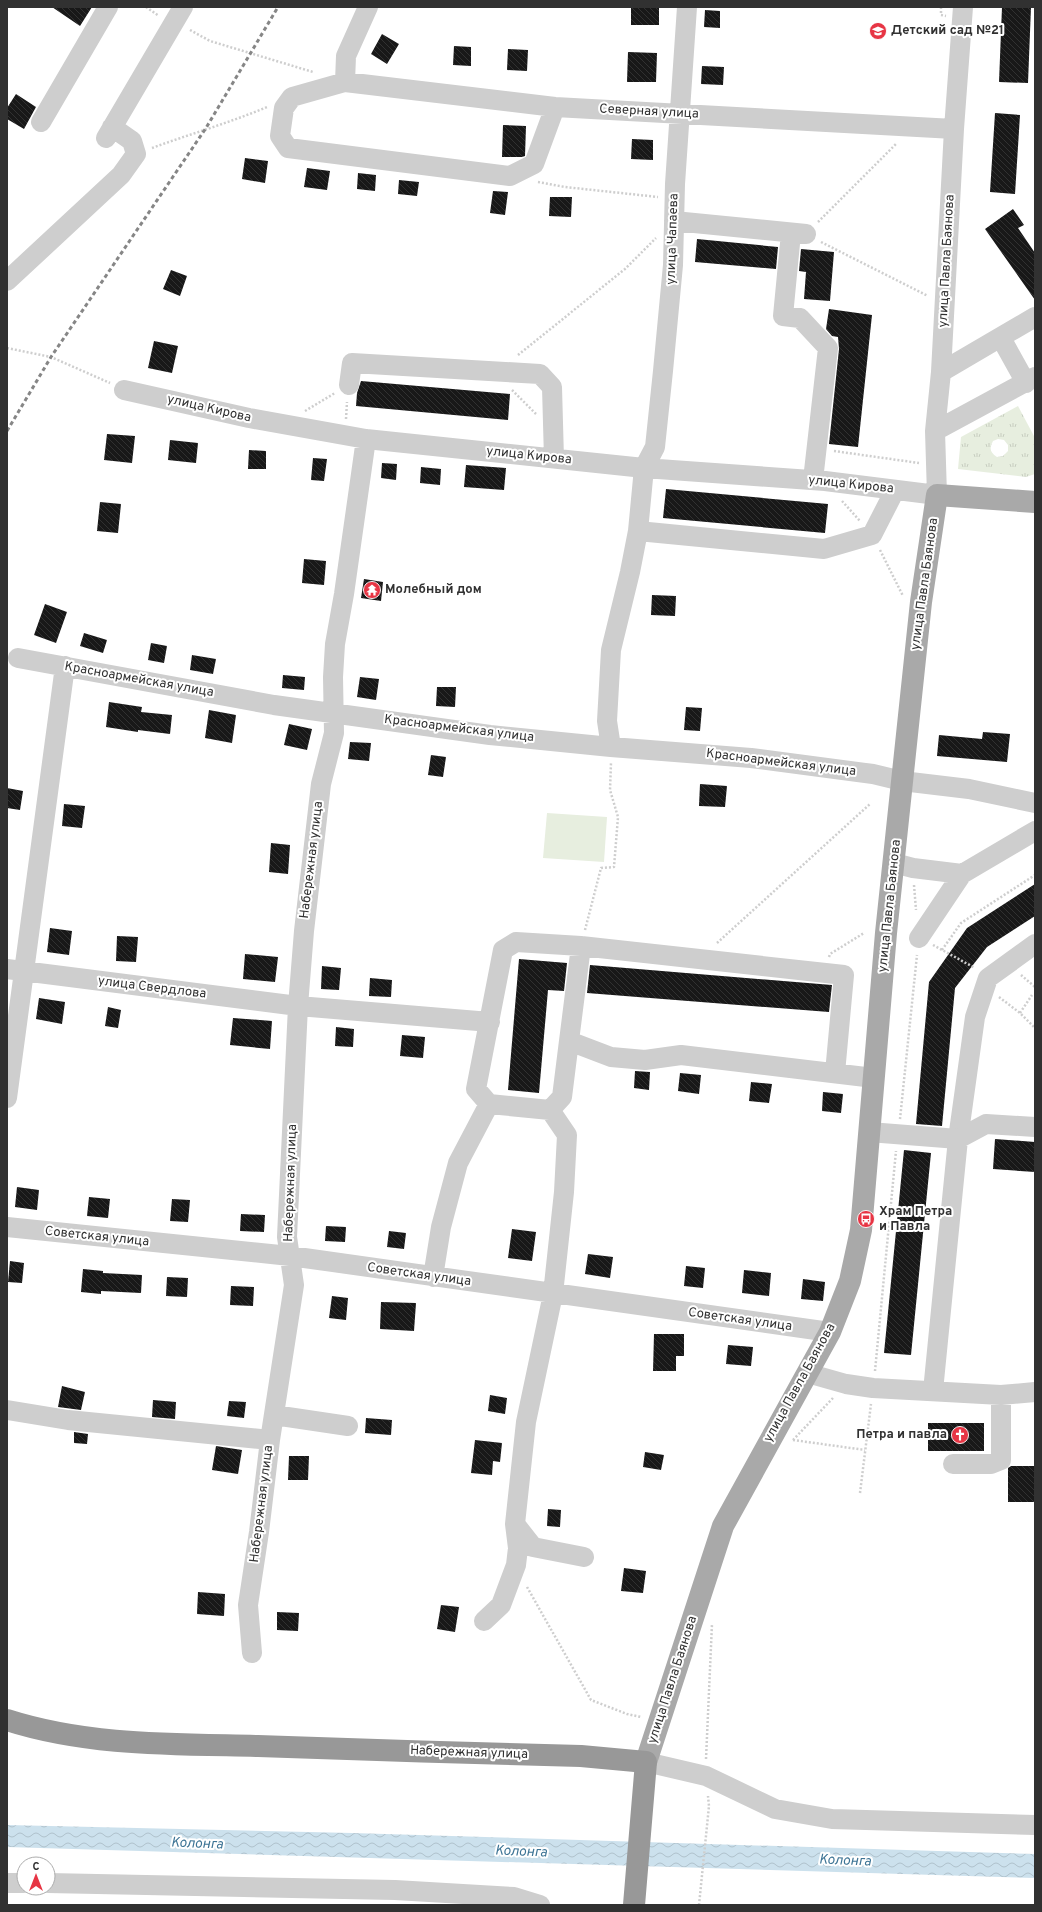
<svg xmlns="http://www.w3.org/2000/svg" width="1042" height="1912" font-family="Overpass,sans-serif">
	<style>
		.grass { fill: url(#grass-tufts); fill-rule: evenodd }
		.garden { fill: #e7eedf }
		.water { fill: url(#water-waves) }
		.building { fill: url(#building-back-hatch) }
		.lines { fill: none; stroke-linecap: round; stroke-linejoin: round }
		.path { stroke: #cecece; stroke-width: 2.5; stroke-dasharray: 2 2; stroke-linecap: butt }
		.minor { stroke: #cecece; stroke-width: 20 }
		.major { stroke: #a9a9a9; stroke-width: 22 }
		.highway { stroke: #989898; stroke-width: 22 }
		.rail { stroke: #868686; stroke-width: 3; stroke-dasharray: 4 3; stroke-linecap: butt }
		.labels { text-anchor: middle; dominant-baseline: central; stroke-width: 4; stroke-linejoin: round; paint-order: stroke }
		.poi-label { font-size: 13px; font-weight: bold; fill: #313131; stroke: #fff; text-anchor: start }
		.street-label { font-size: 13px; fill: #313131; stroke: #fff }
		.water-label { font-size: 14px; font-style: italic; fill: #3d7495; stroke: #fff }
	</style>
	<defs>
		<pattern id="grass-tufts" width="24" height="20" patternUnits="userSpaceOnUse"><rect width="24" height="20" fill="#e7eedf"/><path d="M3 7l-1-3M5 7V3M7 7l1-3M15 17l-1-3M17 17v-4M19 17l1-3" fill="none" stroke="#c7cdc0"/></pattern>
		<pattern id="water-waves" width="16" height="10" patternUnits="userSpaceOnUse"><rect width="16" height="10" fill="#cce1ed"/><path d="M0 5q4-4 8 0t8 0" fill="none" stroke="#b0c2cc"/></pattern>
		<pattern id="building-back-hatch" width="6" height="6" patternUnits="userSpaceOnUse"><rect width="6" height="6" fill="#181818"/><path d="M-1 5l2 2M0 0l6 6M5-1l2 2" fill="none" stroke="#313131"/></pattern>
	</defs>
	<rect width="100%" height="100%" fill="#fff"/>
	<path class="grass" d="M1018,406l17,32v36l-9,3 -68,-8 3,-32zM998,439l6,1 4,5v6l-5,5 -6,1c-7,-5 -8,-8 -4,-16z"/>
	<path class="garden" d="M547,813l60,4 -3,45 -61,-4z"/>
	<path class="water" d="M7,1825l345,8 683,21v24l-1028,-31z"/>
	<path class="building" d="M52,7h40l-12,19z
		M631,7h28v18h-28z
		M1002,7h29l-3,76 -29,-1z
		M705,10l15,1v17l-16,-1z
		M382,34l17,10 -12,20 -16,-10z
		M454,46l17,1v19l-18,-1z
		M508,49l20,1 -1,21 -20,-1z
		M628,52l29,1 -1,29h-29z
		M702,66l22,1 -1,18 -22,-1z
		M16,94l20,13 -12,22 -17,-10v-11z
		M995,113l25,2 -5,79 -25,-2z
		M503,125l23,1 -1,30 -3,1h-20z
		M632,139l21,1v20l-22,-1z
		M245,158l23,3 -3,22 -23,-4z
		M307,168l23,3 -3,19 -23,-3z
		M358,173l18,2 -1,16 -18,-2z
		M399,180l20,2 -2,14 -19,-2z
		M493,191l15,1 -3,23 -15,-2z
		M550,197h22l-1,20 -22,-1z
		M1013,209l11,16 -6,3 17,25v47l-50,-71z
		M697,239l81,8 -2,22 -81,-7z
		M801,249l33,3 -4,49 -26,-2 2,-27 -7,-1z
		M171,270l16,6 -7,20 -17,-7z
		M829,309l43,6 -14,132 -29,-3 10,-95 -1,-12 -6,-1 -6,-7z
		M154,341l24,5 -6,27 -24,-5z
		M361,381l149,13 -2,26 -152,-14 1,-13z
		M107,434l28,2 -3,27 -28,-3z
		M170,440l28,3 -2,20 -28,-3z
		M249,450l17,1v18h-18z
		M313,458l14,1 -3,22 -13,-1z
		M382,463l15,1 -1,16 -15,-2z
		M466,465l40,3 -2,22 -40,-3z
		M421,467l20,2 -1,16 -20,-2z
		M666,489l162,15 -3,29 -162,-15z
		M100,502l21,2 -3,29 -21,-2z
		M304,559l22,2 -2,24 -22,-2z
		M364,579l19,3 -2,19 -20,-3z
		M652,595l24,1 -1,20 -24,-1z
		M45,604l22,8 -11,31 -22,-8z
		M84,633l23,7 -4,13 -23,-7z
		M151,643l16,3 -3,17 -16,-3z
		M192,655l24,4 -3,15 -23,-4z
		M283,675l22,2 -1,13 -22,-2z
		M360,677l19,2 -3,21 -19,-3z
		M437,687h19l-1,20 -19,-1z
		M109,702l33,5 -1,5 31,3 -2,19 -32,-4v2l-32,-5z
		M686,707l16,1 -2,23 -16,-1z
		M209,710l27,5 -4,28 -27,-5z
		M289,724l23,5 -5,21 -23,-5z
		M983,732l27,2 -3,28 -70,-6 2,-21 43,4z
		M350,742l21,1 -2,18 -21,-2z
		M431,755l15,2 -3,20 -15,-2z
		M700,784l27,2 -2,21 -26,-1z
		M7,788l16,3 -3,19 -13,-2z
		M64,804l21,2 -3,22 -20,-2z
		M271,843l19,2 -2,29 -19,-2z
		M1035,884v32l-48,31 -32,41 -13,138 -26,-2 13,-142 38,-54z
		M50,928l22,3 -3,24 -22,-3z
		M117,936l21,1 -2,25 -20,-1z
		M245,954l33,3 -3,25 -32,-3z
		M519,959l48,4 -3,28 -16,-1 -9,103 -31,-3z
		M590,965l242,20 -3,27 -242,-19z
		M322,966l19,2 -2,22 -18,-1z
		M370,978l22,2 -1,17 -22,-1z
		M39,998l26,4 -3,22 -26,-5z
		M108,1007l13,3 -3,18 -13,-2z
		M233,1018l39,3 -2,28 -40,-4z
		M336,1027l18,2 -1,18 -18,-1z
		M402,1035l23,2 -2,21 -23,-2z
		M635,1071l15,1 -1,18 -15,-2z
		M680,1073l21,2 -2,19 -21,-3z
		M751,1082l21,2 -3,19 -20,-2z
		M823,1092l20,2 -2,19 -19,-2z
		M995,1139l40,3v30l-42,-3z
		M904,1150l27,3 -20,202 -27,-2z
		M17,1187l22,3 -2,20 -22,-3z
		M89,1197l21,2 -2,19 -21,-2z
		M172,1199l18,1 -2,22 -18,-1z
		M241,1214l24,1 -1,17 -24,-1z
		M326,1226l20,1 -1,15 -20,-1z
		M512,1229l24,3 -4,29 -24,-3z
		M389,1231l17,2 -2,16 -17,-2z
		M588,1254l25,3 -3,21 -25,-4z
		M10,1261l14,2 -2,20 -14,-1z
		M686,1266l19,2 -2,20 -19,-2z
		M83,1269l20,2v2l39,2 -1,18 -40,-2v3l-20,-2z
		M744,1270l27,3 -2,23 -27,-3z
		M167,1277l21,1 -1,19 -21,-1z
		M803,1279l22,3 -2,19 -22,-2z
		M231,1286l23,1 -1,19 -23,-1z
		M332,1296l16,2 -2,22 -17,-2z
		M381,1302l35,1 -2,28 -34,-2z
		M654,1334h30v22h-8v15h-23z
		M728,1345l25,2 -2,19 -25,-2z
		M62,1386l23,6 -4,18 -23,-3z
		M490,1395l17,3 -2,16 -17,-3z
		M153,1400l23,2 -1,17 -23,-2z
		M229,1401l17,1 -2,16 -17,-2z
		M366,1418l26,2 -1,15 -26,-2z
		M928,1423h56v28h-56z
		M74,1432l14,2 -1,10 -13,-1z
		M475,1440l27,3 -2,19 -7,-1 -1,14 -21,-2z
		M216,1446l26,4 -4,24 -26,-4z
		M645,1452l19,3 -3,15 -18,-3z
		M289,1456h20l-1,24h-20z
		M1011,1466h24v36h-27v-34z
		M548,1509l13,1 -1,17 -13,-1z
		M624,1568l22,3 -3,22 -22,-2z
		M198,1592l27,2 -1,22 -27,-2z
		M441,1605l18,2 -4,25 -18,-3z
		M277,1612l22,1 -1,18 -21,-1z"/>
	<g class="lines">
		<path class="path" d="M146,7l13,9
			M941,7v8l5,1
			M190,30l20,11 103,31
			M152,148c38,-14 77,-25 115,-41
			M538,182l27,5 93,10
			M818,222l79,-79
			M821,242l107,54
			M7,348l44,9 59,26
			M518,355l107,-86 31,-31
			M512,390l24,24
			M305,411l30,-18
			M346,419l1,-17
			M834,451l85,12
			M842,501l18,20
			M880,550l23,46
			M914,885l2,25
			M585,930l16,-62 13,-1 4,-50 -8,-27 1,-27
			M717,943l153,-139
			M933,945l42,23
			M942,950l19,-27 74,-48
			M829,957l1,-3 34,-21
			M1021,975l14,12
			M999,997l21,16 15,15
			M1020,1013l12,-18
			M900,1119l17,-164
			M875,1371l21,-220
			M793,1440l40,-42
			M793,1440l72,10
			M860,1493l11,-89
			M527,1587l64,113 36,14 14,3
			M706,1759l6,-135
			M699,1905l10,-99 -1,-10"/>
		<path class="minor" d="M345,82l1,-26 22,-49
			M555,107l-21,57 -24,12 -222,-28 -8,-12 4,-28 8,-11 53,-15 210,25 399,22
			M41,122l67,-115
			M106,138l77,-131
			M674,221l132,13
			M791,233l-8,83 17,2 28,30 -15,132
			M7,281l114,-106 15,-21 -4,-13 -20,-14
			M1001,338l25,45
			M941,372l94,-55
			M349,385l3,-22 188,11 12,13 2,72
			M124,390l125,28 117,21 278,29 181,13 112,14 -2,-64 6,-59 13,-243 9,-122
			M935,431l100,-54
			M638,531l186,18 48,-14 23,-45
			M18,658l256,47 216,30 121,12 140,11 122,16 29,7 67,8 66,14
			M611,747l-4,-26 4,-71 19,-78 8,-41 6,-63 11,-21 8,-76 10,-106 2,-81 12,-177
			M894,863l19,5 49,6 73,-43
			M919,938l43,-64
			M581,946l-12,95 42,16 34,3 36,-5 193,23
			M7,969l291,37 192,16
			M7,1098l58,-432
			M550,1110l-61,-6 -13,-15 27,-139 13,-8 65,4 263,29 -9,98
			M550,1110l12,-13 7,-56
			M869,1132l89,7 28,-15 49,3
			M7,1227l283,29 540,76
			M433,1277l8,-50 17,-64 31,-59
			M807,1373l39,11 27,4 128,7 34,-3
			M933,1391l25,-252 17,-122 13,-39 47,-34
			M7,1410l61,10 202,20
			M274,1415l74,11
			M953,1464h38l10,-4v-65
			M515,1524l18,23 51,10
			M484,1621l17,-16 15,-40 2,-17 -3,-24 11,-102 27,-128 11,-102 3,-57 -17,-25
			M252,1653l-4,-48 11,-73 11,-92 24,-155 -7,-48 11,-231 6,-75 17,-147 13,-51 -1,-56 2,-33 9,-50 22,-155
			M646,1762l60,14 69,33 57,10 203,6
			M7,1883h17
			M48,1883l347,7 119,7 26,8"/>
		<path class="major" d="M646,1762l77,-236 107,-194 20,-51 11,-51 25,-297 35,-331 16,-107 98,7"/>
		<path class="highway" d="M7,1720c81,26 167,24 251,26 108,4 215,7 323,10l65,6 -12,143"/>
		<path class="rail" d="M7,431l44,-74 155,-229 72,-121"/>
	</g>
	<defs>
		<g id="school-disc" transform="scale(0.9)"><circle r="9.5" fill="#e73544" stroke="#fff"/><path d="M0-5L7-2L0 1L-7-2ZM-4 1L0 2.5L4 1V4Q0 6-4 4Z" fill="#fff"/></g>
		<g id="temple-disc" transform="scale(0.9)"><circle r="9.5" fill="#e73544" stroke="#fff"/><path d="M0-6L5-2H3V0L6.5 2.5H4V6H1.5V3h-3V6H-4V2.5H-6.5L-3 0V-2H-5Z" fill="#fff"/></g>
		<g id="bus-disc" transform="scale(0.9)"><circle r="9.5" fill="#e73544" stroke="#fff"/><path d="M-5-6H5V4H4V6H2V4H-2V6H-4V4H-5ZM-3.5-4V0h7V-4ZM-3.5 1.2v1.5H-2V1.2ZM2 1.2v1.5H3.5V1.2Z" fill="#fff"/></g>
		<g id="church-disc" transform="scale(0.9)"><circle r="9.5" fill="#e73544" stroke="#fff"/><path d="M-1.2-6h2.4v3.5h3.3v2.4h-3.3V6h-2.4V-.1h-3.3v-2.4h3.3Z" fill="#fff"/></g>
	</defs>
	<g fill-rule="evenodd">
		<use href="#school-disc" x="878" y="31"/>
		<use href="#temple-disc" x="372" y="590"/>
		<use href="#bus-disc" x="866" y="1219"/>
		<use href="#church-disc" x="960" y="1435"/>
	</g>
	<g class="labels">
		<g class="poi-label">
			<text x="891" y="31">Детский сад №21</text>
			<text x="385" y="590">Молебный дом</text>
			<text x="879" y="1212">Храм Петра<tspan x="879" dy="15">и Павла</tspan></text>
			<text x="947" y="1435" text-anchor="end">Петра и павла</text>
		</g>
		<g class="street-label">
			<text transform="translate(649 112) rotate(3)">Северная улица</text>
			<text transform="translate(673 239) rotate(-88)">улица Чапаева</text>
			<text transform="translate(947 261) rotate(-87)">улица Павла Баянова</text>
			<text transform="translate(209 409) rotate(13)">улица Кирова</text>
			<text transform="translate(529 456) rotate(6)">улица Кирова</text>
			<text transform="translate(851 485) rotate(6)">улица Кирова</text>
			<text transform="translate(925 584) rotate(-82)">улица Павла Баянова</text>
			<text transform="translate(139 680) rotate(10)">Красноармейская улица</text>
			<text transform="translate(459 729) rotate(7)">Красноармейская улица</text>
			<text transform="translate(781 763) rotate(7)">Красноармейская улица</text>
			<text transform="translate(312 860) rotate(-83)">Набережная улица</text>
			<text transform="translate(890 906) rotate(-84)">улица Павла Баянова</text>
			<text transform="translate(152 988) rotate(7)">улица Свердлова</text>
			<text transform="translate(291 1183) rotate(-88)">Набережная улица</text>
			<text transform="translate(97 1237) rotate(6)">Советская улица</text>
			<text transform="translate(419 1275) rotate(8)">Советская улица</text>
			<text transform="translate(740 1320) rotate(8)">Советская улица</text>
			<text transform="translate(800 1383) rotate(-61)">улица Павла Баянова</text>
			<text transform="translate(262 1504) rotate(-83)">Набережная улица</text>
			<text transform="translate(673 1680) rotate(-72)">улица Павла Баянова</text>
			<text transform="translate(469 1753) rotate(2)">Набережная улица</text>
		</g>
		<g class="water-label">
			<text transform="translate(197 1844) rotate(2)">Колонга</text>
			<text transform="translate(521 1852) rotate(2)">Колонга</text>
			<text transform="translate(845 1861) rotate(2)">Колонга</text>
		</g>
	</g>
	<rect width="1042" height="1912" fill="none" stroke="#313131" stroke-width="16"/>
	<g transform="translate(36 1876)"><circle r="19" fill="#ffffff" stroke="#adadad"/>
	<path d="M0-3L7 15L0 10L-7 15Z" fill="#e73544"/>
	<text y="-6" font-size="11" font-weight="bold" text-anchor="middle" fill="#313131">С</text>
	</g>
</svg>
